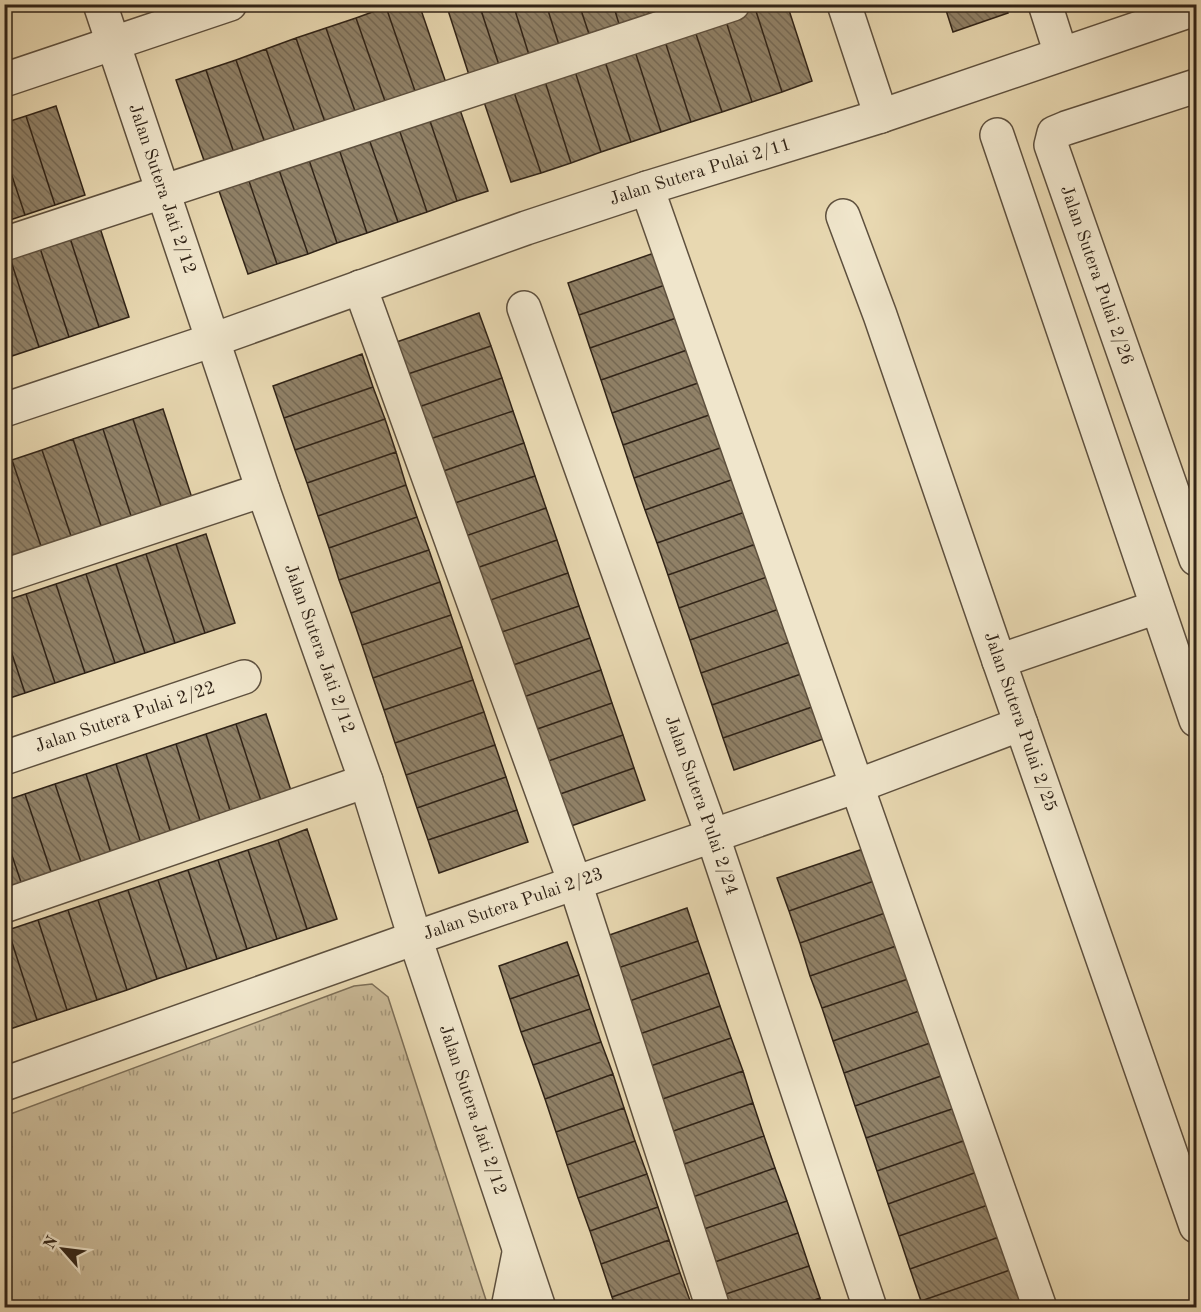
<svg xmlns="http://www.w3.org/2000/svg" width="1201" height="1312" font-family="'Old Standard TT',serif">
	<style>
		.park { fill: url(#park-tufts); stroke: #7c6e57; stroke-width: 1.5 }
		.building { fill: url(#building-back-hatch); stroke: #302317; stroke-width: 1.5 }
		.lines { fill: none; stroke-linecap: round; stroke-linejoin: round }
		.minor-casing { stroke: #5e503e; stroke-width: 36 }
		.minor { stroke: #f0e6cc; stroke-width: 33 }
		.labels { text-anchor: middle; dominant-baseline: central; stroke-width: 4.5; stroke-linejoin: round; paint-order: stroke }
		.street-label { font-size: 18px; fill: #302317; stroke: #f0e6cc }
	</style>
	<defs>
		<pattern id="park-tufts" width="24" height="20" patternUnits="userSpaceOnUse" patternTransform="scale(1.5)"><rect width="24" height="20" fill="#c9b997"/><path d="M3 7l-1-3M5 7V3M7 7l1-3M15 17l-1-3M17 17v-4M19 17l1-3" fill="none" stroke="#a4967a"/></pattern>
		<pattern id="building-back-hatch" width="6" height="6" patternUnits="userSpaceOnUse" patternTransform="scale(1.5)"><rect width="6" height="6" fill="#908167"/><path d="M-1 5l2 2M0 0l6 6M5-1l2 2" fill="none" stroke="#766954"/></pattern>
	</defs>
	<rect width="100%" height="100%" fill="#e8d8b1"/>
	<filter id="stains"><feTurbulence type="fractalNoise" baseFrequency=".00333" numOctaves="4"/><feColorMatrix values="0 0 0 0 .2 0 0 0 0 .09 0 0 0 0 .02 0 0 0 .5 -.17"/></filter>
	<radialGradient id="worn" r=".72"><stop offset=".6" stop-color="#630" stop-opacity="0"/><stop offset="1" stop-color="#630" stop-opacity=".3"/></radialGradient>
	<path class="park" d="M372,984l16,13 98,303 -4,7h-477v-191l349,-130z"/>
	<path class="building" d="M4,4h18v2l-18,6z
		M394,4h25l27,79 -30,11 -30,-87z
		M446,4h33l20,61 -30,10z
		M479,4h34l16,51 -30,10z
		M513,4h33l13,41 -30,10z
		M546,4h33l10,30 -30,11z
		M579,4h34l6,20 -30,10z
		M613,4h33l3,10 -30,10z
		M646,4h33l-30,10z
		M787,4l25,77 -30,11 -28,-87z
		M944,4h61l3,9 -55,19z
		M754,5l28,87 -30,10 -28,-87z
		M386,7l30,87 -30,10 -30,-86z
		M724,15l28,87 -30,10 -29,-87z
		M356,18l30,86 -30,10 -30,-86z
		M693,25l29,87 -31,10 -28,-87z
		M326,28l30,86 -30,11 -30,-87z
		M663,35l28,87 -30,10 -28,-87z
		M296,38l30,87 -30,10 -30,-86z
		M633,45l28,87 -30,10 -28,-87z
		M266,49l30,86 -30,11 -30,-86z
		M603,55l28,87 -30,10 -28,-87z
		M236,60l30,86 -31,10 -29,-86z
		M573,65l28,87 -30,11 -28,-88z
		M206,70l29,86 -29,10 -30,-86z
		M543,75l28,88 -30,10 -29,-87z
		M512,86l29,87 -30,9 -29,-86z
		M458,104l30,87 -31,10 -29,-86z
		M56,106l29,89 -30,10 -29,-89z
		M428,115l29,86 -30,11 -29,-86z
		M26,116l29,89 -30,10 -21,-63v-29z
		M398,126l29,86 -29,10 -30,-86z
		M368,136l30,86 -31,11 -29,-87z
		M338,146l29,87 -30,10 -29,-86z
		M4,152l21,63 -21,7z
		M308,157l29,86 -29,11 -30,-87z
		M278,167l30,87 -31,10 -29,-86z
		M248,178l29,86 -29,10 -30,-86z
		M100,228l29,89 -30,10 -29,-89z
		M70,238l29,89 -30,10 -29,-89z
		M40,248l29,89 -30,10 -29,-89z
		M657,252l11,32 -89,31 -11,-32z
		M10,258l29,89 -30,10 -5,-14v-83z
		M668,284l11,33 -89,31 -11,-33z
		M479,313l12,33 -89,30 -11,-32z
		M679,317l11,32 -89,31 -11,-32z
		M491,346l11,32 -89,31 -11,-33z
		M690,349l11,33 -89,31 -11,-33z
		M362,354l11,33 -89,31 -11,-32z
		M502,378l11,33 -89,30 -11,-32z
		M701,382l11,32 -89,31 -11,-32z
		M373,387l12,32 -90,31 -11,-32z
		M163,409l29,89 -30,11 -29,-90z
		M513,411l11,32 -89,31 -11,-33z
		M712,414l11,33 -89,31 -11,-33z
		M133,419l29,90 -30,10 -29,-90z
		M385,419l11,33 -89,31 -12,-33z
		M103,429l29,90 -30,10 -29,-90z
		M73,439l29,90 -30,10 -30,-89z
		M524,443l11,33 -89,30 -11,-32z
		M723,447l11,32 -89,31 -11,-32z
		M42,450l30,89 -30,10 -30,-89z
		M396,452l10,33 -88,31 -11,-33z
		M12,460l30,89 -30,10 -8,-23v-74z
		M535,476l11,32 -89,31 -11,-33z
		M734,479l11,33 -88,31 -12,-33z
		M406,485l11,32 -88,31 -11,-32z
		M546,508l11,32 -89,31 -11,-32z
		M745,512l11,32 -88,31 -11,-32z
		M417,517l12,33 -90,30 -10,-32z
		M206,534l29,89 -30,10 -29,-89z
		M4,536l8,23 -8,2z
		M557,540l11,33 -89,31 -11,-33z
		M176,544l29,89 -30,10 -29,-89z
		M756,544l11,33 -88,31 -11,-33z
		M429,550l11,32 -89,31 -12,-33z
		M146,554l29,89 -30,10 -29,-89z
		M116,564l29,89 -30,10 -29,-89z
		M568,573l11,33 -89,30 -11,-32z
		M86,574l29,89 -30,10 -29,-89z
		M767,577l12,32 -89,31 -11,-32z
		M440,582l11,33 -89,30 -11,-32z
		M56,584l29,89 -30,10 -29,-89z
		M26,594l29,89 -30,10 -21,-63v-29z
		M579,606l11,32 -88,31 -12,-33z
		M779,609l11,33 -89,31 -11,-33z
		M451,615l11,32 -89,31 -11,-33z
		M4,630l21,63 -21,7z
		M590,638l11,32 -89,31 -10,-32z
		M790,642l11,32 -89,31 -11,-32z
		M462,647l11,33 -89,30 -11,-32z
		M601,670l11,33 -89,31 -11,-33z
		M801,674l11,33 -89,31 -11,-33z
		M473,680l11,32 -89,31 -11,-33z
		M612,703l11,32 -89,31 -11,-32z
		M812,707l11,32 -89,31 -11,-32z
		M484,712l11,33 -89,30 -11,-32z
		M266,714l29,89 -30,10 -29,-89z
		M236,724l29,89 -31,10 -28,-89z
		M206,734l28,89 -30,10 -28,-89z
		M623,735l11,33 -88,31 -12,-33z
		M176,744l28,89 -30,10 -28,-89z
		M495,745l11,32 -89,31 -11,-33z
		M146,754l28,89 -30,10 -28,-89z
		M116,764l28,89 -30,10 -28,-89z
		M634,768l11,32 -88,31 -11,-32z
		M86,774l28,89 -29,11 -30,-90z
		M506,777l11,33 -89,30 -11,-32z
		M55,784l30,90 -30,10 -30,-90z
		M25,794l30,90 -30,10 -21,-62v-31z
		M517,810l11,32 -89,31 -11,-33z
		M307,829l30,90 -30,10 -29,-89z
		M4,832l21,62 -21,7z
		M278,840l29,89 -30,10 -29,-89z
		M866,848l11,32 -88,31 -12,-33z
		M248,850l29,89 -30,10 -29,-89z
		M218,860l29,89 -30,10 -29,-89z
		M188,870l29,89 -30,10 -29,-89z
		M158,880l29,89 -30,10 -29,-89z
		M877,880l11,32 -88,31 -11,-32z
		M128,890l29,89 -30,11 -29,-90z
		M98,900l29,90 -30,10 -29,-90z
		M687,908l11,33 -89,30 -11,-32z
		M68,910l29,90 -30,10 -29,-90z
		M888,912l11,33 -89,31 -10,-33z
		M38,920l29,90 -30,10 -29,-90z
		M8,930l29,90 -30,10 -3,-8v-91z
		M698,941l11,32 -88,31 -12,-33z
		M567,942l12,33 -69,24 -11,-33z
		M899,945l12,33 -89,30 -12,-32z
		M709,973l11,33 -89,31 -10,-33z
		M579,975l11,34 -69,23 -11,-33z
		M911,978l11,32 -89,31 -11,-33z
		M720,1006l11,32 -89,31 -11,-32z
		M590,1009l11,33 -68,23 -12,-33z
		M922,1010l11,32 -89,31 -11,-32z
		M731,1038l12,33 -89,31 -12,-33z
		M601,1042l12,32 -68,25 -12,-34z
		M933,1042l11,33 -89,31 -11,-33z
		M743,1071l10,32 -88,31 -11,-32z
		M613,1074l11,34 -68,24 -11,-33z
		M944,1075l11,33 -89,30 -11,-32z
		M753,1103l11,33 -88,31 -11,-33z
		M624,1108l11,33 -68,24 -11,-33z
		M955,1108l11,32 -89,31 -11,-33z
		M764,1136l11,32 -88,31 -11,-32z
		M966,1140l11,32 -89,32 -11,-33z
		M635,1141l12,33 -69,24 -11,-33z
		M775,1168l12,33 -89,30 -11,-32z
		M977,1172l11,33 -89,31 -11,-32z
		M647,1174l11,33 -68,24 -12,-33z
		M787,1201l11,32 -89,31 -11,-33z
		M988,1205l11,32 -89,32 -11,-33z
		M658,1207l11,33 -68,24 -11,-33z
		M798,1233l11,33 -89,30 -11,-32z
		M999,1237l11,33 -89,31 -11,-32z
		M669,1240l11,33 -68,24 -11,-33z
		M809,1266l11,32 -28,10h-68l-4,-12z
		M1010,1270l11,32 -14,6h-84l-2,-7z
		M680,1273l12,33 -76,2 -4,-11z
		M820,1298l3,10h-31z"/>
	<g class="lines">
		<g class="minor-casing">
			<g id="minor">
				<path id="s1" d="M100,4l163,486 103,291 49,157 124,370"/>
				<path d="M844,4l37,112"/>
				<path d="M1045,4l16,50"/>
				<path d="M4,80l226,-76"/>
				<path id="s2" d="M1196,86l-130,42 -12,5 -3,12 145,414"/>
				<path d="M997,135l199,585"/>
				<path d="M647,188l393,1120"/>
				<path id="s3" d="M843,216l37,99 119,346 197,565"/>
				<path d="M4,244l729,-240"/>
				<path d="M360,287l215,596 138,425"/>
				<path id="s4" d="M524,308l189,529 157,471"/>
				<path id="s5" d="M4,410l209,-70 313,-112 121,-40 234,-72 311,-106 4,-4"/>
				<path d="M4,576l259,-86"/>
				<path d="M999,661l158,-54"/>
				<path id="s6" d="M4,758l240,-81"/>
				<path d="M4,906l362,-125"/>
				<path id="s7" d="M4,1084l411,-146 442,-152 164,-62"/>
				<path d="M508,1308l11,-55"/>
			</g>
		</g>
		<use href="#minor" class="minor"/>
	</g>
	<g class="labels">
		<g class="street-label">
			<text stroke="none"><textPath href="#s5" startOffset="736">Jalan Sutera Pulai 2/11</textPath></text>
			<text stroke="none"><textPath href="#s1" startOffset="195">Jalan Sutera Jati 2/12</textPath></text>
			<text stroke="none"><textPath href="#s2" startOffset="300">Jalan Sutera Pulai 2/26</textPath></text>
			<text stroke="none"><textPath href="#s1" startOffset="681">Jalan Sutera Jati 2/12</textPath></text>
			<text stroke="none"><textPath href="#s6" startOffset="128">Jalan Sutera Pulai 2/22</textPath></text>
			<text stroke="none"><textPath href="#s3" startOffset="536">Jalan Sutera Pulai 2/25</textPath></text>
			<text stroke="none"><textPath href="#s4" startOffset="528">Jalan Sutera Pulai 2/24</textPath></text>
			<text stroke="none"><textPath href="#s7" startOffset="540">Jalan Sutera Pulai 2/23</textPath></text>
			<text stroke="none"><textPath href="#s1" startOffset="1167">Jalan Sutera Jati 2/12</textPath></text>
		</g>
	</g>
	<rect width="1201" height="1312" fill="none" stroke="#e8d8b1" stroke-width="24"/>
	<rect x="6" y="6" width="1189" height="1300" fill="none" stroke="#302317" stroke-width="3"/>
	<rect x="12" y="12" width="1177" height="1288" fill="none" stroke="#302317" stroke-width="1.5"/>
	<g transform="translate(63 1249) rotate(298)" stroke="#f0e6cc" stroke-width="4.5" paint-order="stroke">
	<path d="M0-4.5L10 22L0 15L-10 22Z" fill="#302317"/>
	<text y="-9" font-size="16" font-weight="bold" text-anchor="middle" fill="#302317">N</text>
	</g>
	<rect width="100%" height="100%" filter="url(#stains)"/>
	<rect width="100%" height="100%" fill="url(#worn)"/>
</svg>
